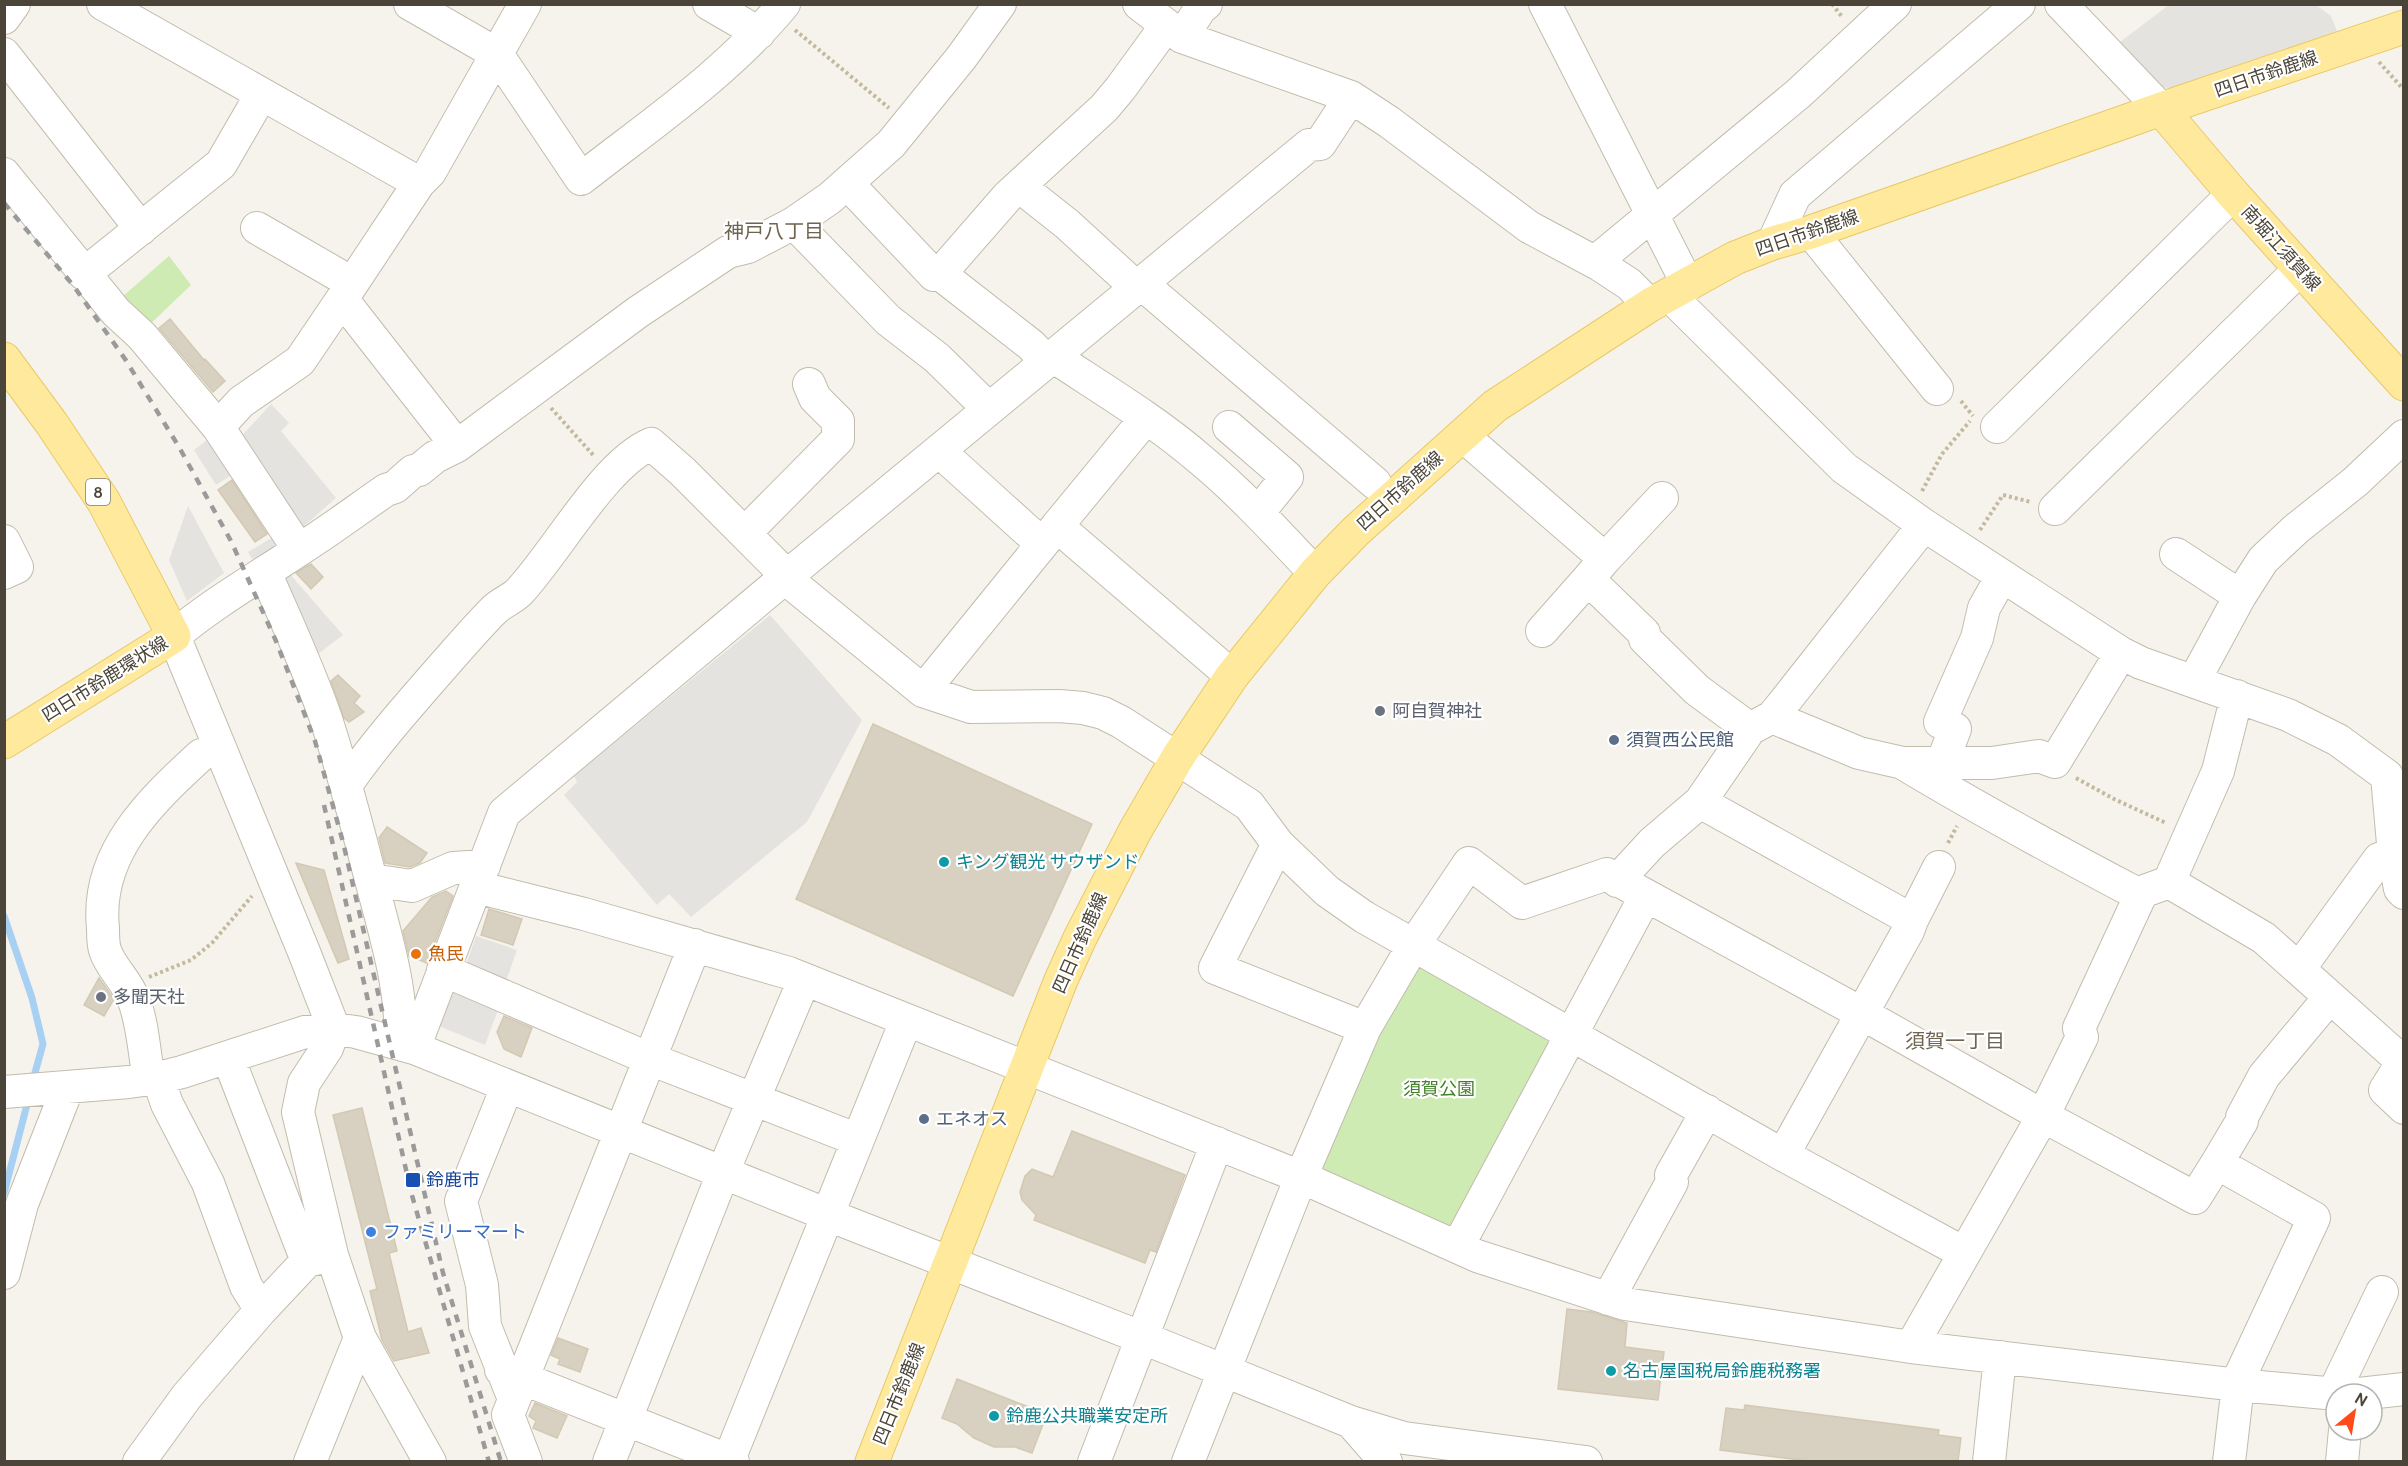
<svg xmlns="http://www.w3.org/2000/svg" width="2408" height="1466" font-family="Cabin,'Noto Sans JP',sans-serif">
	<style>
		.green { fill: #cfebb4 }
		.parking { fill: #e5e3e0 }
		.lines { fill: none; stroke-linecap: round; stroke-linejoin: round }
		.stream { stroke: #a8d0f3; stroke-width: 7 }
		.building { fill: #d8d0c0; stroke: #d3c9b3; stroke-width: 1.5 }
		.minor-casing { stroke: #c2bcad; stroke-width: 34 }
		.major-casing { stroke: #e8c968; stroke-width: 35 }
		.path { stroke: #c4b99e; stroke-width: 4; stroke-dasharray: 3 3; stroke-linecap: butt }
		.minor { stroke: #fff; stroke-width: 32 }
		.major { stroke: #ffe99c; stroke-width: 33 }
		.rail { stroke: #9a9a9a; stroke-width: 4.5; stroke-dasharray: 8 8; stroke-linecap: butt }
		.worship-dot { fill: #6b7280; stroke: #fff; stroke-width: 2 }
		.service-dot { fill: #5c6f8a; stroke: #fff; stroke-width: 2 }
		.culture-dot { fill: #0f9aa8; stroke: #fff; stroke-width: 2 }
		.food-dot { fill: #e8710a; stroke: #fff; stroke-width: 2 }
		.transit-dot { fill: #1a4fb4; stroke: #fff; stroke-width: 2 }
		.shop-dot { fill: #3f7fe0; stroke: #fff; stroke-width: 2 }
		.labels { text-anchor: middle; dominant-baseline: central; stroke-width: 4.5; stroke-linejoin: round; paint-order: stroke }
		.shield { fill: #fff; stroke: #817d74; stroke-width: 1.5 }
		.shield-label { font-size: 16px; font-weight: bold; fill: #4b4539 }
		.street-label { font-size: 18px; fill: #4b4539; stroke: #fff }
		.worship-label { font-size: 18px; fill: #5b616d; stroke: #fff; text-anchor: start }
		.service-label { font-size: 18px; fill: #4e5e75; stroke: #fff; text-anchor: start }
		.culture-label { font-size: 18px; fill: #0d838f; stroke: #fff; text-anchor: start }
		.food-label { font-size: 18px; fill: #c56008; stroke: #fff; text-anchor: start }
		.park-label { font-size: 18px; fill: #448029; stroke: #fff }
		.transit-label { font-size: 18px; fill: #164399; stroke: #fff; text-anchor: start }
		.shop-label { font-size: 18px; fill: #366cbe; stroke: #fff; text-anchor: start }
		.neighbourhood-label { font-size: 20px; fill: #6e644f; stroke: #fff }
	</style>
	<rect width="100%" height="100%" fill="#f6f3ec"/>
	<path class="green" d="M169,256l22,29 -48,46 -28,-28z
		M1412,963l11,2 134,82 -102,183 -9,4 -132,-69z"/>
	<path class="parking" d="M2169,5h147l15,11 6,15 -166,57 -13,-1 -42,-42z
		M271,404l18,19 -8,8 55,67 -39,34 -62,-89z
		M212,436l26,35 -22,14 -22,-35z
		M188,506l36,67 -37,28 -18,-41z
		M280,533l6,13 -31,18 -7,-12z
		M289,573l54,62 -34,26 -32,-81z
		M770,615l92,105 -55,102 -116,95 -22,-23 -12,11 -93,-110 13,-13 -3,-6z
		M476,936l41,14 -12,34 -40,-16z
		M456,985l45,17 -16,43 -46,-19z"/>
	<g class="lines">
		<path class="stream" d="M4,916l28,82 11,46 -10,36
			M4,1193l25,-96"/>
	</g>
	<path class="building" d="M170,319l34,41 1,-1 20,22 -12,11 -54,-64z
		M232,480l35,54 -12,8 -37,-52z
		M311,564l12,13 -12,12 -15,-16z
		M338,675l22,21 -6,7 10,9 -15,10 -5,-4 -13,-37z
		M873,724l219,100 -79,172 -217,-97z
		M387,827l40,26 -7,10 -10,4 -25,-4 -6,-25z
		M296,863l28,7 25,89 -11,4z
		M446,891l7,5 -26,67 -18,-7 -6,-25 29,-34z
		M489,909l33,10 -9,26 -32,-10z
		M99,978l15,21 -10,17 -20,-11z
		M504,1016l28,12 -11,29 -17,-8 -7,-17z
		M362,1108l35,143 -8,2 19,79 13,-4 8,25 -35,8 -12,-21 -12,-49 7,-2 -44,-174z
		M1072,1131l113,44 -29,77 -6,-2 -5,13 -111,-43 2,-5 -14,-15 -2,-8 5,-16 7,-7 21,8z
		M1567,1309l25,3 35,11 -2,24 39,5 -6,48 -100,-11z
		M558,1338l30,11 -8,23 -22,-8 2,-5 -9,-4z
		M957,1379l90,35 -15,39 -17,-6h-21l-20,-9 -17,-14 -15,-6z
		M535,1403l32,13 -10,22 -24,-10 3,-7 -7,-5z
		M1745,1405l194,25 -1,5 23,3 -3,23h-150l-88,-11 6,-42 18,2z"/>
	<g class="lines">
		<g class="minor-casing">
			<path id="minor" d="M103,4l316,179
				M410,4l87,50 84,125c70,-55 146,-106 203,-175
				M709,4l50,29
				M1139,4l43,33 169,60 38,25 140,105 71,38 29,19 21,21
				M1545,4l143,281
				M2061,4l100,105
				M4,18l10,-14
				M1182,37l18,-28 6,-5
				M4,54l137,175
				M4,174l112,138 26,24 76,91 81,123
				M847,183l87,92 6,-1 91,71 16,17
				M1019,186l48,38 70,64
				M794,223l94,97 49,38 52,51
				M257,228l95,55
				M1811,232l126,157
				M1773,243l22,-48 224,-191
				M1595,262l203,-168 97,-90
				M84,274l137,-110 40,-69
				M940,274l68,-78 96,-88 16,-19 46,-63
				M1142,284l233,199
				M1669,295l175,173 80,57 197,128 20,10 147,52 50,25 49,36 7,79 6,34 4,4
				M1054,357c50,33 102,64 147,103 41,34 77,74 114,113
				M1146,418l-89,108 175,150
				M218,427l23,-25 59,-41 42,-62
				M1229,427l58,50 -29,36
				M1997,427l236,-233
				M1463,436l142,123 -17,20 56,54 1,6 52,51 53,39
				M457,446l-115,-147 77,-116 11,-11 95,-168
				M939,451l103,93
				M2055,509l245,-240
				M745,533l93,-94v-18l-23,-23 -6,-14
				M4,541l13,26 -13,6
				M2176,554l64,42
				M1605,559l57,-61
				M265,572c21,49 44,97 61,147 18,55 32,112 47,168 13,50 30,104 27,156
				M785,578l138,113 48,16 88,-1 24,2 20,5 18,9 128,83 29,39 49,47 37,26 419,238 181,98
				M1542,631l46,-52
				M2194,681l46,-85 23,-36 33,-31 59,-47 49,-46
				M923,691l134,-165
				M1772,717l87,36 44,10h89l47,-7 16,6 66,-109
				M1942,763l13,-34 -15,-7 37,-84 7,-30 18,-32
				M1904,764c75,45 152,87 230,128h8
				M346,785c30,-43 64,-81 98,-120 16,-18 32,-37 49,-54 7,-8 18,-11 26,-19 37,-39 85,-128 132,-148l31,27 105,105
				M1700,802l212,118 -4,11 -125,224
				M1278,844l-63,124 150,60
				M371,880l41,6 41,-18 31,-2
				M1617,881l35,-38 48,-41 50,-73 22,-12 6,-7 146,-185
				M2169,882l95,56 140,125
				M476,887l108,27 205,59 512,204 176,79 148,48 286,43 327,38 99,9
				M1912,920l27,-53
				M2299,969l80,-110 15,-4
				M443,970l207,89 208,81
				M414,1048l90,-235 283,-237 522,-431 11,-1 31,-47
				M228,1057l79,204
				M2402,1063l-17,27 19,18
				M158,1078l9,26 41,79 38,103 15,24
				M149,1079c-5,-26 -6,-57 -16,-81 -6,-17 -23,-31 -28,-48 -2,-6 -2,-15 -2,-22 -8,-75 48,-127 98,-173
				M507,1087l-46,114 21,84 3,41 29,73
				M4,1092l125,-10 29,-4 24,-6 123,-40 29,-3 22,3 58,16 414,167 315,123 208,84 53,16 182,24
				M2217,1163l25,-42v-4l22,-41 66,-79
				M1458,1246l187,-349
				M332,1255l28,83 70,124
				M4,1273l18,-69 46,-117
				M1608,1299l64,-117 -1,-7 36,-64
				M1911,1347l132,-231 39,-79 -3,-9 63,-136 27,-10 49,-111 19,-75
				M501,1370l232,92
				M2333,1394l49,-102
				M2359,1394l45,-5
				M1351,1422l35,40
				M139,1462l48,-66 74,-86 46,-49 25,-6 -34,-143 6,-29 23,-35 7,-19 -30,-77 -130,-316c39,-33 83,-58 125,-86 30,-19 58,-40 87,-60l9,-3 18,-16 6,-1 16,-13 22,-11 181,-134 90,-60 20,-5 46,-24 36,-25 61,-54 70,-86 39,-54
				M310,1462l50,-124
				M526,1462l-18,-47 187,-470
				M609,1462l122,-309 73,-173
				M728,1462l178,-441
				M1094,1462l123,-319
				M1188,1462l113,-285 64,-149 48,-82 56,-83 53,40 85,-29 254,139 182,103 152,82 22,-35 97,55 -78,167
				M1989,1462l11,-105
				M2229,1462l9,-77
				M2342,1462l3,-32"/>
		</g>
		<g class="major-casing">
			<path id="major" d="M2161,109l72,85 171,190
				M4,359l48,65 52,78 70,134 -170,106
				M872,1462l189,-482 19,-42 55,-107 43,-74 54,-81 83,-103 41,-42 139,-125 155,-101 85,-47 38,-15 38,-11 350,-123 243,-82"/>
		</g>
		<path class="path" d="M1832,4l11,14
			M795,30l94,78
			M2379,62l25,28
			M1961,401l12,15
			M551,408l43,48
			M1922,491l20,-37 28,-33
			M1980,530l23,-35 28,7
			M2076,778l38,21 52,24
			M1948,843l9,-17
			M149,977l42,-17 21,-17 40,-47"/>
		<use href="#minor" class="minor"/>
		<use href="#major" class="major"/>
		<path class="rail" d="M4,203l69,82 52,74 54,88 52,94 45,100 39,100 28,101 100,431 58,189
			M324,805l87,387 78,270"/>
	</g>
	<g class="worship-dot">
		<circle cx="1380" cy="711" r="6"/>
		<circle cx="101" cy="997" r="6"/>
	</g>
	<g class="service-dot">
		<circle cx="1614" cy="740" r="6"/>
		<circle cx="924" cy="1119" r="6"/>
	</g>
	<g class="culture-dot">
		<circle cx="944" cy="862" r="6"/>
		<circle cx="1611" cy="1371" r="6"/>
		<circle cx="994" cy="1416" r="6"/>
	</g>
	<circle class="food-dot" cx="416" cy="954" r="6"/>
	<rect class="transit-dot" x="405" y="1172" width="16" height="16" rx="3"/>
	<circle class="shop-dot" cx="371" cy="1232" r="6"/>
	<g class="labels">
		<rect class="shield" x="86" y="479" width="24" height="26" rx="4.5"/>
		<g class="shield-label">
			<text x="98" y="492">8</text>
		</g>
		<g class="street-label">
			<text transform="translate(2266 74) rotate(-19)">四日市鈴鹿線</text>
			<text transform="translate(1807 233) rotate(-19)">四日市鈴鹿線</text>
			<text transform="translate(2281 248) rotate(48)">南堀江須賀線</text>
			<text transform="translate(1400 491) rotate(-42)">四日市鈴鹿線</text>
			<text transform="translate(105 679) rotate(-32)">四日市鈴鹿環状線</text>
			<text transform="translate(1080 943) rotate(-66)">四日市鈴鹿線</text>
			<text transform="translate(899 1394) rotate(-68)">四日市鈴鹿線</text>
		</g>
		<g class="worship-label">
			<text x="1392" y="711">阿自賀神社</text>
			<text x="113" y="997">多聞天社</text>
		</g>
		<g class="service-label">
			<text x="1626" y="740">須賀西公民館</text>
			<text x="936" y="1119">エネオス</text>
		</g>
		<g class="culture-label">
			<text x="956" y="862">キング観光 サウザンド</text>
			<text x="1623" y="1371">名古屋国税局鈴鹿税務署</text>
			<text x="1006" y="1416">鈴鹿公共職業安定所</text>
		</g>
		<g class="food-label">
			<text x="428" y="954">魚民</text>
		</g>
		<g class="park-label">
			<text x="1439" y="1089">須賀公園</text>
		</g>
		<g class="transit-label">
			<text x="426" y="1180">鈴鹿市</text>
		</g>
		<g class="shop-label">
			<text x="383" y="1232">ファミリーマート</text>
		</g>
		<g class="neighbourhood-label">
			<text x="774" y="231">神戸八丁目</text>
			<text x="1955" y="1041">須賀一丁目</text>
		</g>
	</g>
	<rect width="2408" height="1466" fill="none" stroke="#4b4539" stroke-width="12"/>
	<g transform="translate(2354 1412) rotate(30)"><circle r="28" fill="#ffffff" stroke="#b7b5b0" stroke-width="1.5"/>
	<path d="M0-4.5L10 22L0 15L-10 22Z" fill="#ff4a1a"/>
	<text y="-9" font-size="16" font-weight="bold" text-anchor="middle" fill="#4b4539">N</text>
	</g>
</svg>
